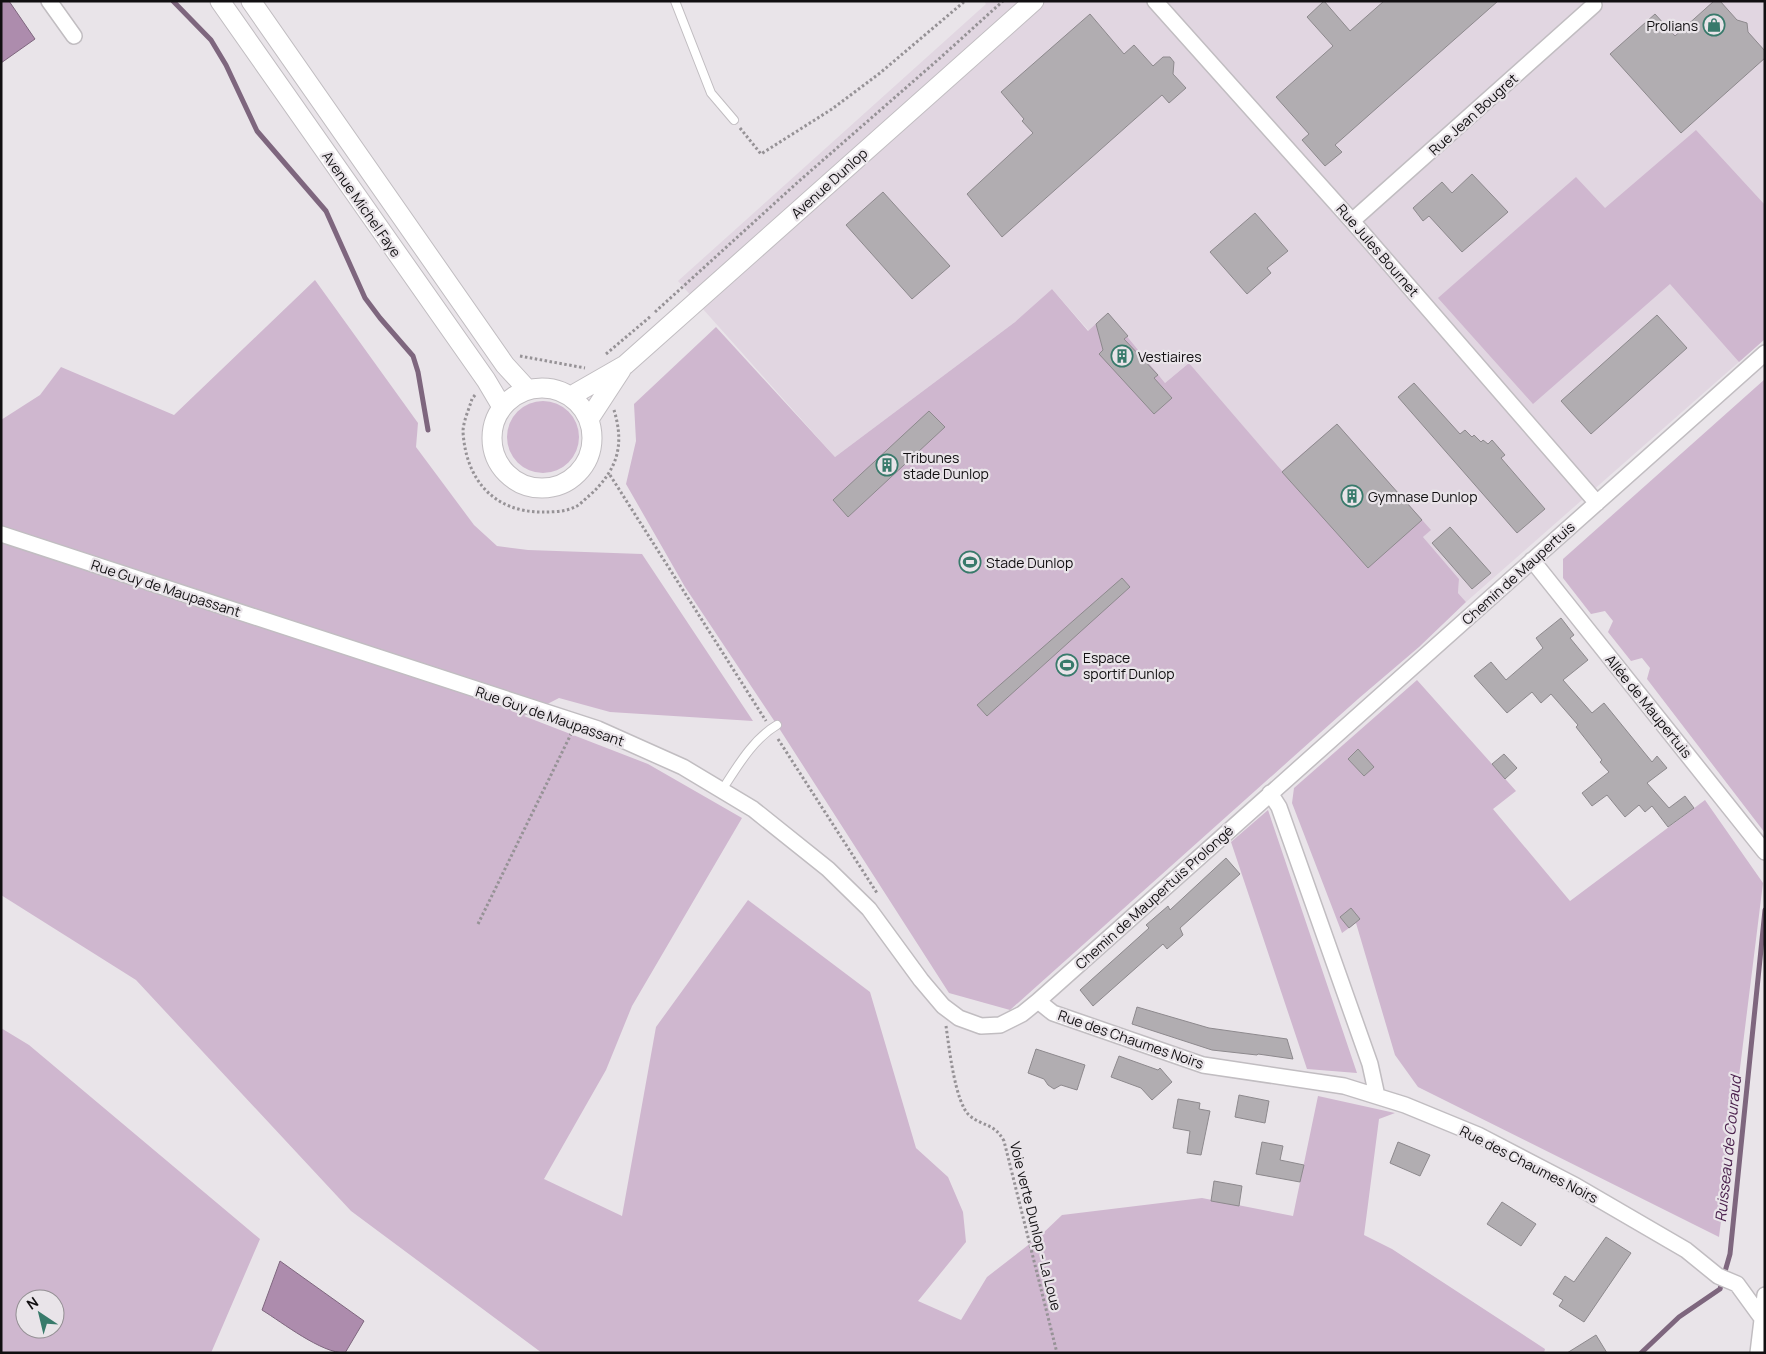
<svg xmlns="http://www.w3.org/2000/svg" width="1766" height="1354" font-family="Manrope,sans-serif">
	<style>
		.built { fill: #e1d6e1 }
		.green { fill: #cfb7cf; fill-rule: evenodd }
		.water { fill: #ad8cad; stroke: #7e667e }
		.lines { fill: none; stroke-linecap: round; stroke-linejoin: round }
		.stream { stroke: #7e667e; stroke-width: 5 }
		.building { fill: #b1adb1; stroke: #8d898d }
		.service-casing { stroke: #c1bdc1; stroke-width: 10 }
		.minor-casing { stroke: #c1bdc1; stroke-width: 18 }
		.tertiary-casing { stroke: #c1bdc1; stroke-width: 21 }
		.path { stroke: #969296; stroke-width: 3; stroke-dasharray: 2.5 2.5; stroke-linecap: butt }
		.service { stroke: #fff; stroke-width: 8 }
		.minor { stroke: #fff; stroke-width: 15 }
		.tertiary { stroke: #fff; stroke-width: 19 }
		.labels { text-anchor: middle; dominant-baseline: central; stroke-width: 4.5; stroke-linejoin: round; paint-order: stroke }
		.poi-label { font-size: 14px; fill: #110f11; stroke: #e9e4e9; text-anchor: start }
		.street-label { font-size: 14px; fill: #110f11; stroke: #e9e4e9 }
		.water-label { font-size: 15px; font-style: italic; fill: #4b214d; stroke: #e9e4e9 }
	</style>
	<rect width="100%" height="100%" fill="#e9e4e9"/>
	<path class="built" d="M984,1h781v338l-299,263 -8,-9 1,-14 -36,-42 7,-7 -148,-58 -93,-109 -24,20 -57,-70 -19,18 -37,-42 -37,33 -180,135 -157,-176 308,-277z"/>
	<path class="green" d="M1696,130l69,75v134l-26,23 -69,-78 -137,120 -95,-106 138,-121 29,31z
		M315,280l103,143 -2,24 58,78 23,21 31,4 114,4 111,167 -143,-9 -51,-14 -35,18 124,48 94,54 -110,188 -26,64 -62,109 78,37 34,-189 92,-127 122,92 46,156 32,29 15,35 3,30 -48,59 43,19 26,-43 54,-42 21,-20 140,-17 91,18 25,-120 77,17 -16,6 -15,116 28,14 153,100 -1,4h-1002l-191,-142 -215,-231 -135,-85v-475l39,-25 21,-28 113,48z
		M1052,289l36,42 20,-18 57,70 24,-20 93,108 55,-47 94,106 -8,7 36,42 -1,14 8,9 -47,45 -61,52 -348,311 -61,-17 -172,-268 -92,-138 -59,-103 10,-43 -2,-37 82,-77 119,130 180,-135z
		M1765,379v454l-118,-154 3,-11 -8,-10 -11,3 -23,-29 5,-11 -8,-10 -14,3 -28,-36v-19z
		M507 437a36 36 0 1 1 72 0a36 36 0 1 1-72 0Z
		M1417,680l99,111 -23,18 77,92 135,-101 58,83 -44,354 -301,-150 -23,-32 -39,-132 -14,10 -50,-130 2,-15z
		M1268,810l89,263 -50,-4 -76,-227z
		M1,1028l28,17 231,194 -49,114h-210zM25,1299h30v30h-30z"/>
	<path class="water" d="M1,1h8l26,38 -34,24z
		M280,1261l84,60 -19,32c-24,0 -62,-30 -83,-43z"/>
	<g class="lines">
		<path class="stream" d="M173,1l38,39 15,25 31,66 69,80 39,87 15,20 33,38 5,16 10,58
			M1641,1353l38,-36 41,-28 10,-35 35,-344"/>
	</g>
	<path class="building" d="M1324,1l26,30 34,-30h114l-163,144 7,7 -17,14 -23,-26 7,-6 -33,-37 57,-51 -26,-29z
		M1714,1h6l17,19 10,3 1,9 17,19v7l-84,75 -71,-79 45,-40 20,22z
		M1090,14l34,40 10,-9 19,21 10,-9h7l4,5 -1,12 13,14 -17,15 -7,-8 -160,142 -35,-43 66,-61 -11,-12 2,-2 -23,-27z
		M1472,174l36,38 -46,40 -33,-36 -6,5 -10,-13 29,-26 10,11z
		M883,192l67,74 -38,33 -66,-74z
		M1255,213l33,38 -21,17 4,5 -24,21 -37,-42z
		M1108,313l20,23 -4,3 34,36 -4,3 18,20 -18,16 -55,-60 4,-4 -7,-26z
		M1657,315l30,33 -96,86 -30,-33z
		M1414,383l46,51 5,-4 7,7 2,-2 7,7 2,-2 5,4 4,-4 13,15 -4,3 44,51 -28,24 -119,-136z
		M929,411l16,16 -97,90 -15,-17z
		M1337,424l85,96 -54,48 -86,-96z
		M1450,527l41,46 -19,16 -40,-46z
		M1122,578l8,9 -143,129 -10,-11z
		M1561,618l13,17 -4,3 18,22 -25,20 29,33 12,-10 48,59 5,-6 10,12 -20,15 22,25 16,-12 9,12 -26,19 -16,-21 -7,6 -6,-7 -14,12 -18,-22 -15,11 -10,-13 27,-21 -9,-10 2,-2 -26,-33 2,-2 -27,-31 -10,9 -9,-11 -25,21 -33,-37 17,-14 15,18 37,-32 -7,-10z
		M1358,749l16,18 -10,9 -16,-17z
		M1504,754l13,14 -12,11 -13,-15z
		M1226,858l14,16 -60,54 3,7 -16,14 -4,-5 -70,62 -13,-16 69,-62 -3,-3 22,-19 2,4z
		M1351,908l9,11 -11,9 -9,-11z
		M1137,1007l72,21 78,11 6,20 -35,-5 -1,1 -45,-5 -80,-26z
		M1036,1049l49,16 -8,25 -16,-5 -7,4 -6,-4 -4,-6 -16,-6z
		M1119,1056l39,14 2,-2 12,14 -20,18 -11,-12 -30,-11z
		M1239,1095l30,6 -4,22 -30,-6z
		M1178,1099l22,4 -1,6 11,2 -9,44 -14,-2 3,-22 -17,-3z
		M1262,1142l21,4 -3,14 24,5 -4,17 -44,-8z
		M1398,1142l32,13 -10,21 -30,-13z
		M1214,1181l28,5 -3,20 -28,-5z
		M1502,1202l34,22 -15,22 -34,-22z
		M1606,1237l25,16 -47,69 -25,-16 4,-6 -10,-6 12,-18 9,6z
		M1596,1335l11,18h-40z"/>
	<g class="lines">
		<g class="service-casing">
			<path id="service" d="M675,1l36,92 23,27
				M722,790c15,-23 31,-51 55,-65"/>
		</g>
		<g class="minor-casing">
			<path id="minor" d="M49,1l25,35
				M1155,1l197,220 245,282
				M1352,221l242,-216
				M1,534l597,195 85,38 70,42 75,60 41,40 52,71 22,26 16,12 22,8 19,-1 22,-11 16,-13 727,-648
				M1532,560l233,292
				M1270,793l9,14 91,257 7,32
				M1038,1001l15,12 150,52 141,21 61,19 73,30 98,51 110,64 32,26 19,8 24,33
				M1758,1353l7,-58"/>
		</g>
		<g class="tertiary-casing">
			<path id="tertiary" d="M220,1l266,379 16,27
				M251,1l254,364 22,24
				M492 438a50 50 0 1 1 100 0a50 50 0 1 1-100 0Z
				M571,396l54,-31 409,-364
				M589,419l32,-49"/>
		</g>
		<path class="path" d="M740,128l21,26 71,-45 48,-36 85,-72
			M655,312l143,-130 142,-124 63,-57
			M606,354l45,-38
			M520,356l65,12
			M475,395l-3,4c-3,10 -9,23 -9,33 3,47 30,80 79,80 10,0 23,0 33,-5 5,-2 10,-8 15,-12 27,-25 35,-49 24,-85
			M610,475l156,246
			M778,739l99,154
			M478,924l93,-190
			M946,1026c3,20 9,78 24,90 14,11 24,7 34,25l53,212"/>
		<use href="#service" class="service"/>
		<use href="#minor" class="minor"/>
		<use href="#tertiary" class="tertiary"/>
	</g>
	<defs>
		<g id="shop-ring" transform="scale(1.125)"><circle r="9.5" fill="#e9e4e9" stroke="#387a6b" stroke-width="1.5"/><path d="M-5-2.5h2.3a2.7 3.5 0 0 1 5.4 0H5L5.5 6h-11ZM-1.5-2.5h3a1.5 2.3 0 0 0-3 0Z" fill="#387a6b"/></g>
		<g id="building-ring" transform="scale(1.125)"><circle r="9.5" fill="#e9e4e9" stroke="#387a6b" stroke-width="1.5"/><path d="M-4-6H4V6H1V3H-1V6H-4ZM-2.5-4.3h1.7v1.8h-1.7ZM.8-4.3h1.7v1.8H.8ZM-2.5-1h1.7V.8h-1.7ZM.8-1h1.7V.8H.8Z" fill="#387a6b"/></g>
		<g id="stadium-ring" transform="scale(1.125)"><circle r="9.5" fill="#e9e4e9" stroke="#387a6b" stroke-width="1.5"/><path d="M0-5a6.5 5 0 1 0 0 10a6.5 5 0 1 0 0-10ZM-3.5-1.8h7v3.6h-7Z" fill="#387a6b"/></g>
	</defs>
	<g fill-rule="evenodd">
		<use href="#shop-ring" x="1714" y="25"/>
		<use href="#building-ring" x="1122" y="356"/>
		<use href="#building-ring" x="887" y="465"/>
		<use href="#building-ring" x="1352" y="496"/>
		<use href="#stadium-ring" x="970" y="562"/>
		<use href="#stadium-ring" x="1067" y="665"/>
	</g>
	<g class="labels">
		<g class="poi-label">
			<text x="1698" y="25" text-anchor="end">Prolians</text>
			<text x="1138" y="356">Vestiaires</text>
			<text x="903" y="457">Tribunes<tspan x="903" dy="16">stade Dunlop</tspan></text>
			<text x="1368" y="496">Gymnase Dunlop</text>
			<text x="986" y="562">Stade Dunlop</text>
			<text x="1083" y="657">Espace<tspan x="1083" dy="16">sportif Dunlop</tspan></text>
		</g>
		<g class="street-label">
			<text transform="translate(1473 114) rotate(-42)">Rue Jean Bougret</text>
			<text transform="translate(829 183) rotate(-42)">Avenue Dunlop</text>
			<text transform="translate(362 204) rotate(55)">Avenue Michel Faye</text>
			<text transform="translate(1378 250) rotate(49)">Rue Jules Bournet</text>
			<text transform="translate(1518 573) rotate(-42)">Chemin de Maupertuis</text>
			<text transform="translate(166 588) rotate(18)">Rue Guy de Maupassant</text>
			<text transform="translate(1649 706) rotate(51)">Allée de Maupertuis</text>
			<text transform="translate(550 716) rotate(19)">Rue Guy de Maupassant</text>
			<text transform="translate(1154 897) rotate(-42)">Chemin de Maupertuis Prolongé</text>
			<text transform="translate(1131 1039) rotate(19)">Rue des Chaumes Noirs</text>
			<text transform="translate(1529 1164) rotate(27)">Rue des Chaumes Noirs</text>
			<text transform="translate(1036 1226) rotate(76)">Voie verte Dunlop - La Loue</text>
		</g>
		<g class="water-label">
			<text transform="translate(1728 1149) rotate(-84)">Ruisseau de Couraud</text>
		</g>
	</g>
	<rect width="1766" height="1354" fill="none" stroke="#110f11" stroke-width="5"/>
	<g transform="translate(40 1314) rotate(325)"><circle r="24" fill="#e9e4e9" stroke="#938f93"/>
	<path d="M0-4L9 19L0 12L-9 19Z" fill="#387a6b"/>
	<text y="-8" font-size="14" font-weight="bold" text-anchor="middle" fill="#110f11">N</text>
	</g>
</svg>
